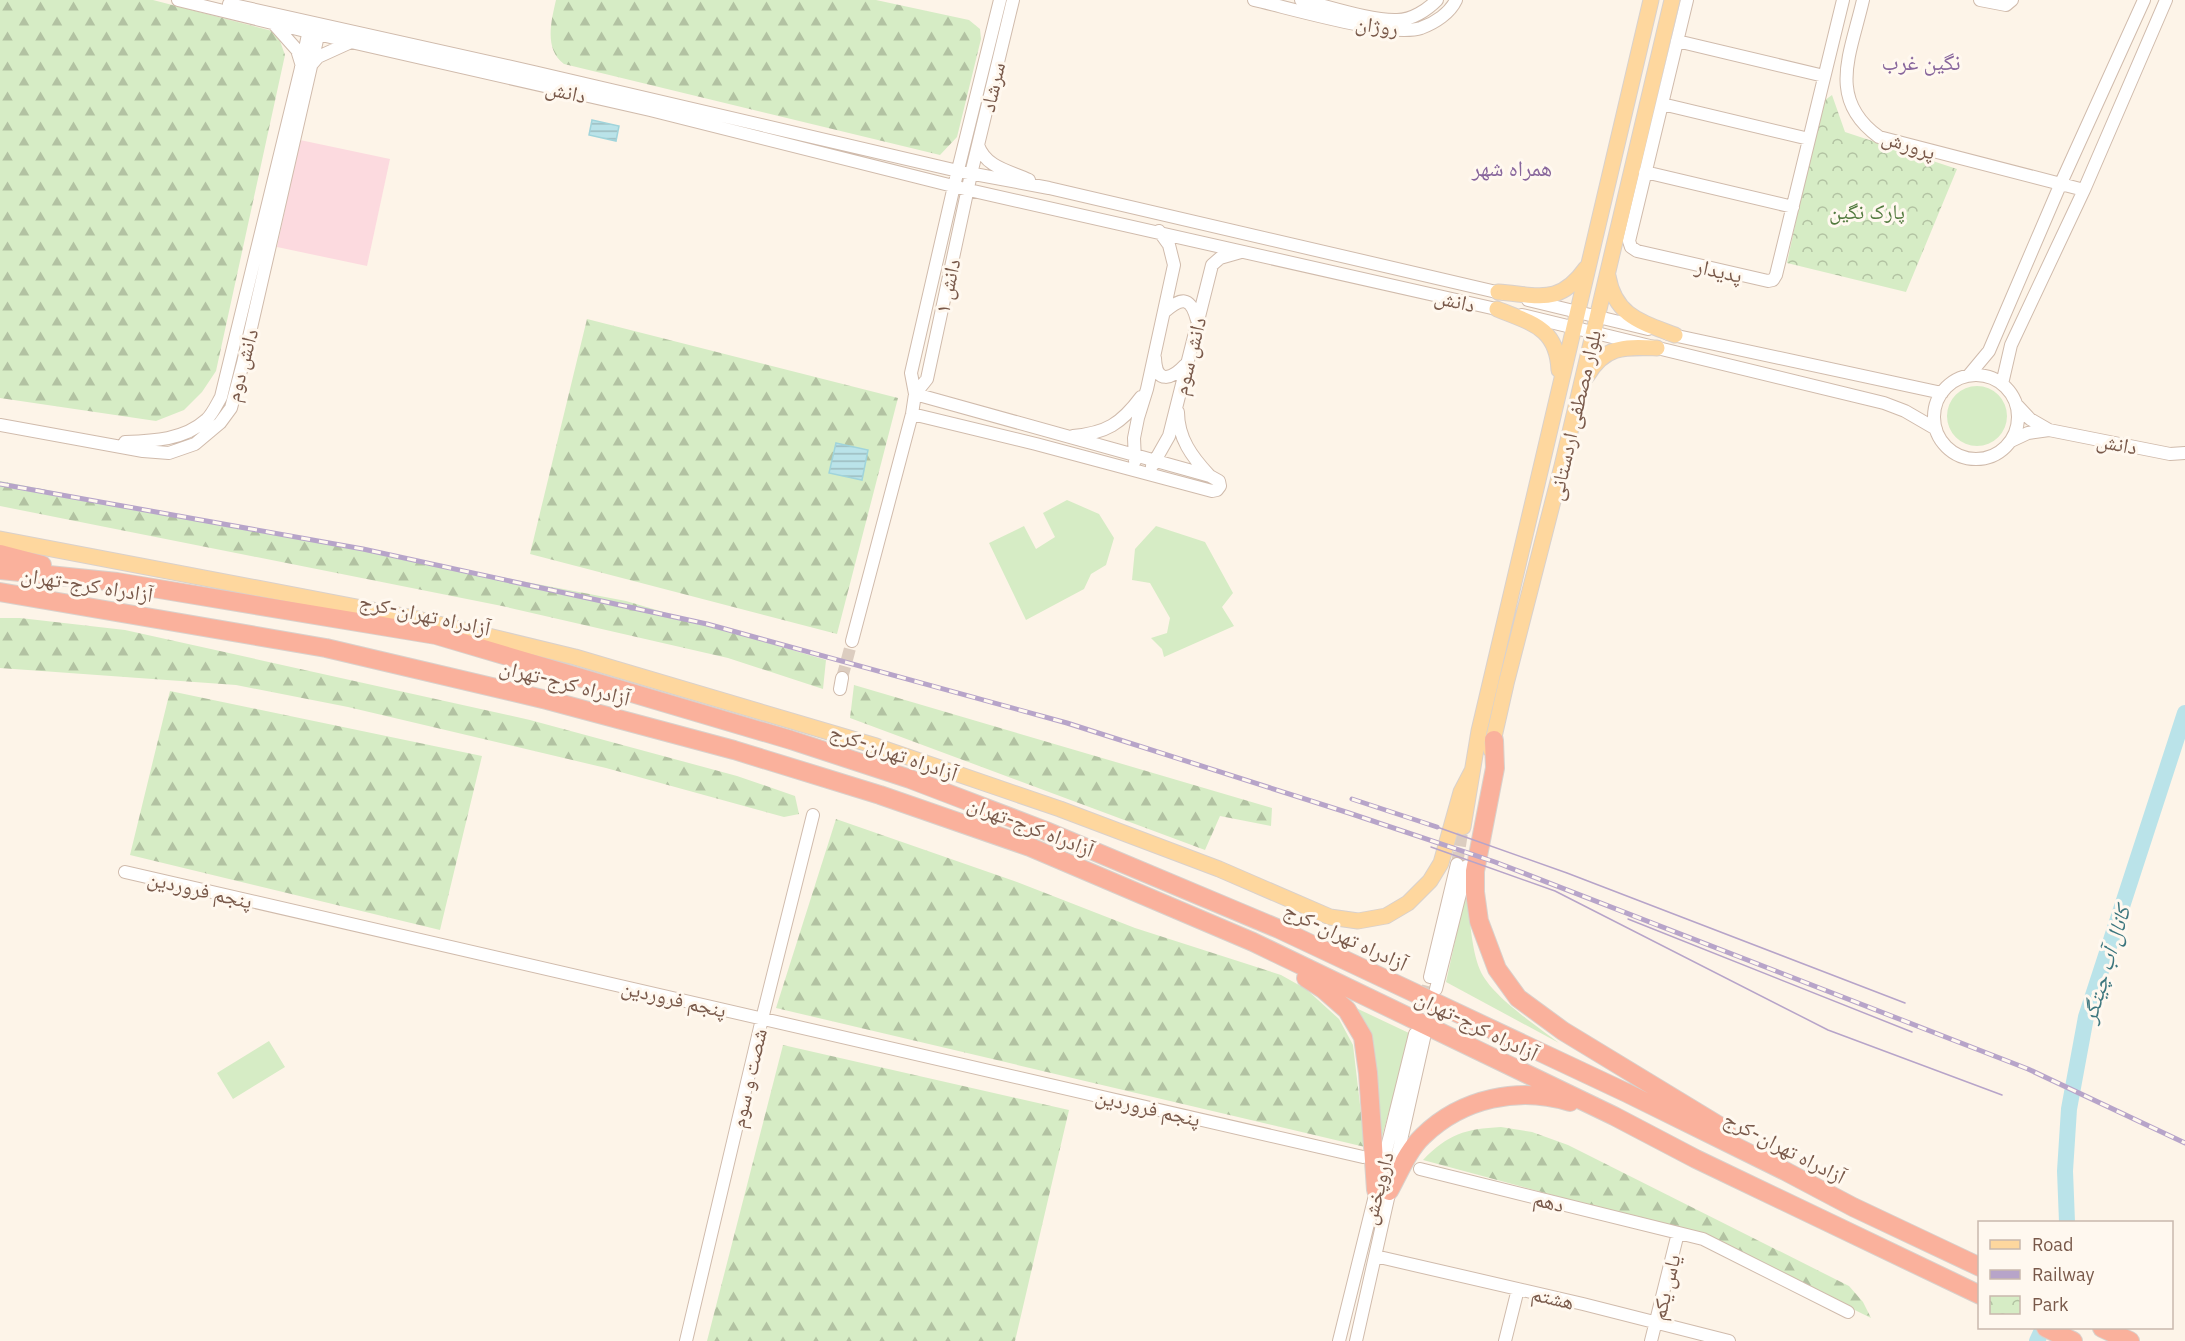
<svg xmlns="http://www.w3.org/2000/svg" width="2185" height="1341" font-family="'IBM Plex Sans','Noto Naskh Arabic',sans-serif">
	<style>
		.medical { fill: #fcdadf }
		.grass { fill: #d6ecc5 }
		.forest { fill: url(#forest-firs) }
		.park { fill: url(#park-crowns) }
		.water { fill: url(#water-rules); stroke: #a0d4db; stroke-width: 1.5 }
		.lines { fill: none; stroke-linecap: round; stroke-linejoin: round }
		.river { stroke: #bae3e9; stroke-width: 16 }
		.minor-tunnel { stroke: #dccdc0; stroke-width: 12; stroke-dasharray: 12 6; stroke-linecap: butt }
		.minor-casing { stroke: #d0bbac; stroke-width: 14 }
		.major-casing { stroke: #d9d1cc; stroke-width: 17 }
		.highway-casing { stroke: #d9d1cc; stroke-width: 20 }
		.minor { stroke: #fff; stroke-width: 12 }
		.major { stroke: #fed79e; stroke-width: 15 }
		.highway { stroke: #fab19c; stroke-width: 18 }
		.tram { stroke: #b7a4c9; stroke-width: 1.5 }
		.rail-casing { stroke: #b7a4c9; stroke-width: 5 }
		.rail { stroke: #fff8ef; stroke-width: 3; stroke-dasharray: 9; stroke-linecap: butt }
		.labels { text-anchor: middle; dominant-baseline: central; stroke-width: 6; stroke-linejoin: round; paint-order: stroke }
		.street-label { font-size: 21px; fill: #79594a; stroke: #fff8ef }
		.park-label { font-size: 21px; fill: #527a3e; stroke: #fff8ef }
		.neighbourhood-label { font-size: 22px; fill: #88669c; stroke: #fff8ef }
		.water-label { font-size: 22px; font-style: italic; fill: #3c767e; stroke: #fff8ef }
	</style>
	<defs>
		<pattern id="forest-firs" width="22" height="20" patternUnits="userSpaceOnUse" patternTransform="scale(1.5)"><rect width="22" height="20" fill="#d6ecc5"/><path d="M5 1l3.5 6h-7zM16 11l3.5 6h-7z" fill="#b2c2a2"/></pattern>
		<pattern id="park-crowns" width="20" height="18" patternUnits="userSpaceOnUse" patternTransform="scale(1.5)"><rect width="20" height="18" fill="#d6ecc5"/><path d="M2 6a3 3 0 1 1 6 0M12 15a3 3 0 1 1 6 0" fill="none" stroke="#b2c2a2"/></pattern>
		<pattern id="water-rules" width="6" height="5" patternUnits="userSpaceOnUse" patternTransform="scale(1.5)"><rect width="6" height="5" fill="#bae3e9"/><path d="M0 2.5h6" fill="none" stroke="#9cbbbf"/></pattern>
	</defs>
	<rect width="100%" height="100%" fill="#fdf4e8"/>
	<path class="medical" d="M300,140l90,19 -23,107 -90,-19z"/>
	<path class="grass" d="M1947 416a30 30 0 1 1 60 0a30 30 0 1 1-60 0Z
		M1067,500l32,14 15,24 -8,27 -15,9 -7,15 -58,31 -37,-77 35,-17 12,23 19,-12 -12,-24z
		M1156,526l49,16 28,51 -11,14 12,19 -70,31 -2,-8 -11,-11 16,-5 3,-15 -20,-35 -18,-3 3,-31z
		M1467,887c2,23 4,62 13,83 11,26 56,55 79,73l-113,-61z
		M1356,1008l55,26 -30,106z
		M269,1041l16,26 -52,32 -16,-26z"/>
	<path class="forest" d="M0,0h153l119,31 8,10 5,14 -69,316 -14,21 -18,18 -28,11 -156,-23z
		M556,0h320l93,20 11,9 1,10 -24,98 -17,18 -376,-91c-20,-15 -13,-42 -8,-64z
		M587,319l311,79 -61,236 -307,-80z
		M0,481l626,120 200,59 -3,29 -95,-31 -226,-52 -502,-100z
		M0,618h20l105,12 405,90 207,56 58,20 4,18 -15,3 -178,-49 -258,-61 -112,-22 -236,-17z
		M854,685l418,123 -1,18 -51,-10 -15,34 -355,-132z
		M170,691l312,65 -42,174 -310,-75z
		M836,819l181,63 118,46 146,47 25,14 33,30 14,26 12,102 -589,-139z
		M783,1045l286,65 -54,231h-308z
		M1501,1127l31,5 36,13 281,141 14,16 8,16 -167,-82 -281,-76c25,-26 42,-31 78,-33z"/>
	<path class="park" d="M1832,95l13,37 112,37 -51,123 -119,-29 34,-160z"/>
	<path class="water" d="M592,120l27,6 -3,15 -27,-6z
		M836,443l32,7 -6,30 -33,-7z"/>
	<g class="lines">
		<path class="river" d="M2067,1222l-2,-51 4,-62 17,-92 99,-304
			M2037,1341l6,-13"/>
		<path class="minor-tunnel" d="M842,678l10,-37
			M1457,864l6,-37
			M1417,1029l11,-43"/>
		<g class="minor-casing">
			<path id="minor" d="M178,0l173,42 299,68 319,80 536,121
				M1254,0c36,8 136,38 167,28 14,-5 29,-15 35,-28
				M1301,0c26,6 70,21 96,20 15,0 30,-10 40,-20
				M1687,0l-58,241 2,6 6,4 131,30 5,-1 3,-5 67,-275
				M1863,0c-12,53 -37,99 16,137l205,53
				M1980,0l26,5 6,-5
				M229,4l305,68 424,99 91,17 456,106
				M273,23l24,27 4,13
				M1677,41l147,35
				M312,64l6,-7 33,-15
				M1662,104l147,35
				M978,145c8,23 32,26 51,35
				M1645,172l148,35
				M1528,300l120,29
				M1164,312c17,-14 26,-17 33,8
				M1522,315l362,88 21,8 31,18
				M1668,334l274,59
				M1155,358c1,27 17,21 30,7
				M1969,375l20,-24 72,-168 83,-183
				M1934 417a42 42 0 1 1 84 0a42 42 0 1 1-84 0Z
				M2002,384l9,-39 73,-155 82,-190
				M2016,404l14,15 19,11 121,24 15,-1
				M1178,412c0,26 14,45 31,63
				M912,414l124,30 176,47 5,-1 3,-4 -1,-5 -9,-5 -295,-82 -4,-21 43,-187 46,-186
				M0,425l143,26 26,2 26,-9 25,-21 11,-15 12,-45 77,-336
				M1073,436c33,-3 48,-12 68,-39
				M2011,441l17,-8 21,-3
				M125,442c28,-1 59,-2 81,-22 6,-5 11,-16 15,-23l80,-329 9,-43
				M1135,461l-1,-23 4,-20 9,-29 27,-124 -5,-20 -10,-14
				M1152,466l17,-30 43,-171 8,-7 21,-6
				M852,641l60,-227 3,-20 12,-15 44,-205 42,-174
				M840,689l2,-11
				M125,872l1238,285
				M1430,977l27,-113
				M1436,989l31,-123
				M1420,1169l283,70 145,73
				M1375,1256l208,48 146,37
				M686,1341l76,-322 51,-204
				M1339,1341l76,-307
				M1356,1341l68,-303
				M1505,1341l13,-52
				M1651,1341l27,-108"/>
		</g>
		<g class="major-casing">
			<path id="major" d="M1608,276c7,40 33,46 67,59
				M1498,292c41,3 61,14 88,-24
				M1497,309c34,14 60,18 62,61
				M1587,376c18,-31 38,-29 70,-28
				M0,539l409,78 166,40 301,89 184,63 159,60 111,48 28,4 28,-5 22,-13 22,-22 11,-18 20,-71 11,-21
				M1491,750l15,-66 56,-218 110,-466
				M1463,827l16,-96 172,-731"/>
		</g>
		<g class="highway-casing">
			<path id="highway" d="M0,554l42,11
				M0,570l117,12 319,53 355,105 119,39 136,52 233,98 348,164 158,78 68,36 127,60
				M0,592l326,56 221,52 187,50 146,45 150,52 223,95 361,174 82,43 284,136
				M1494,740l1,28 -20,103v21l4,29 18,48 21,29 45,33 163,99
				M1306,978l17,11 24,21 16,27 5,36 8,117
				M1389,1191c10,-18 19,-41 34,-55 39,-38 96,-50 147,-34
				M2046,1328l27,13
				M2102,1328l28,13"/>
		</g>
		<use href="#minor" class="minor"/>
		<use href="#major" class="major"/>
		<use href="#highway" class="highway"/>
		<path class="tram" d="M1437,827l130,46 338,130
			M1431,847l124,44 273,139 174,65
			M1628,919l284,113"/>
		<g class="rail-casing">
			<path id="rail" d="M0,484l363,65 344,75 360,99 282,90 146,49 533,207 157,74
				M1352,799l85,28"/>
		</g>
		<use href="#rail" class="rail"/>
	</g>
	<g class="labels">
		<g class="street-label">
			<text transform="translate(1377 25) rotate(8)">روژان</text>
			<text transform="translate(992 87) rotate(-77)">سرشاد</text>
			<text transform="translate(566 91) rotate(13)">دانش</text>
			<text transform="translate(1909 144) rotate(18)">پرورش</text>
			<text transform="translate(1719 270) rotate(13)">پدیدار</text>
			<text transform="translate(947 286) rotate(-78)">دانش ۱</text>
			<text transform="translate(1455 300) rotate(13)">دانش</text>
			<text transform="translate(1189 356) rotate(-76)">دانش سوم</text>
			<text transform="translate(241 365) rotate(-75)">دانش دوم</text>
			<text transform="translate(1574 415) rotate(-77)">بلوار مصطفی اردستانی</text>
			<text transform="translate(2117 443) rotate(11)">دانش</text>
			<text transform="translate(87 584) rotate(9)">آزادراه کرج-تهران</text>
			<text transform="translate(425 614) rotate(12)">آزادراه تهران-کرج</text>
			<text transform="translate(565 682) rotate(14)">آزادراه کرج-تهران</text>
			<text transform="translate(894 752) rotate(19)">آزادراه تهران-کرج</text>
			<text transform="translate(1031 826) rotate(21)">آزادراه کرج-تهران</text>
			<text transform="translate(200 889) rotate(13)">پنجم فروردین</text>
			<text transform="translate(1346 936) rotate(25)">آزادراه تهران-کرج</text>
			<text transform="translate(674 998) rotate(13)">پنجم فروردین</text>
			<text transform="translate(1477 1025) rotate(26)">آزادراه کرج-تهران</text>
			<text transform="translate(748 1078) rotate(-77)">شصت و سوم</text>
			<text transform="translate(1148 1107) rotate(13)">پنجم فروردین</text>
			<text transform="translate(1785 1147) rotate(27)">آزادراه تهران-کرج</text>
			<text transform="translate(1377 1188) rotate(-76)">داروپخش</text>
			<text transform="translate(1549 1201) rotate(14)">دهم</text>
			<text transform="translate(1665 1287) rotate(-76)">یاس یکم</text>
			<text transform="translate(1553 1297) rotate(13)">هشتم</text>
		</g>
		<g class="park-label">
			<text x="1867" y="211">پارک نگین</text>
		</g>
		<g class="neighbourhood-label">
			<text x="1921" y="61">نگین غرب</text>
			<text x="1512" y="167">همراه شهر</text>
		</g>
		<g class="water-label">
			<text transform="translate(2105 964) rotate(-73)">کانال آب چیتگر</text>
		</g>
	</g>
	<rect x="1978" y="1221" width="195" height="108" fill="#fff8ef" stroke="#c9b8ad" stroke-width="1.5"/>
	<rect x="1990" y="1240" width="30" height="9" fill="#fed79e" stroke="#c9b8ad" stroke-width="1.5"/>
	<text x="2032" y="1251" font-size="18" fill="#79594a">Road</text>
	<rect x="1990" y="1270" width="30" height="9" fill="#b7a4c9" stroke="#c9b8ad" stroke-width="1.5"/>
	<text x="2032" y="1281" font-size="18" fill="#79594a">Railway</text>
	<rect x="1990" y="1296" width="30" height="18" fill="url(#park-crowns)" stroke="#c9b8ad" stroke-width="1.5"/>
	<text x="2032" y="1311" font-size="18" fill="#79594a">Park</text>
</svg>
